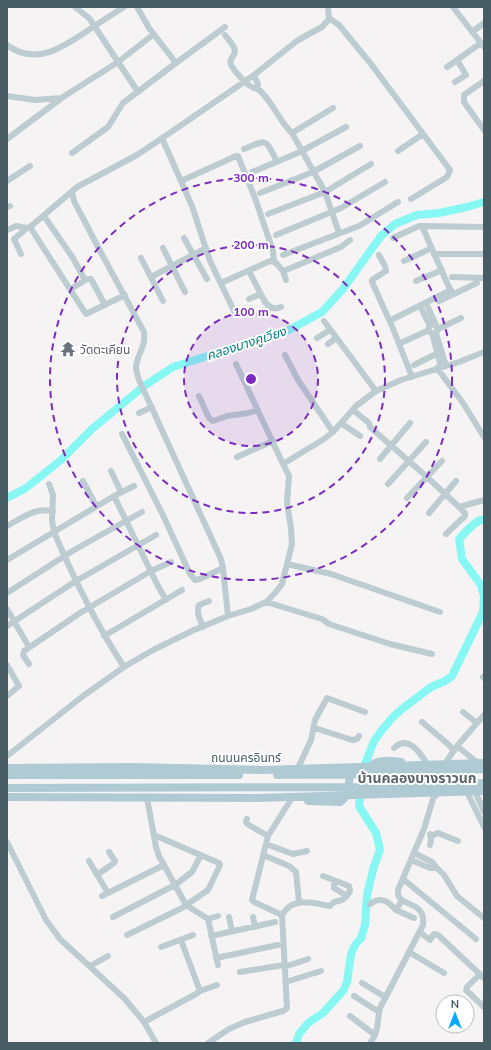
<svg xmlns="http://www.w3.org/2000/svg" width="491" height="1050" font-family="Mulish,'Noto Sans Thai',sans-serif">
	<style>
		.lines { fill: none; stroke-linecap: round; stroke-linejoin: round }
		.river { stroke: #87f7f4; stroke-width: 8 }
		.minor { stroke: #bcccd0; stroke-width: 6 }
		.major { stroke: #b0cad4; stroke-width: 8 }
		.ring { fill: none; stroke: #7b2cbf; stroke-width: 2; stroke-dasharray: 7 5 }
		.labels { text-anchor: middle; dominant-baseline: central; stroke-width: 4; stroke-linejoin: round; paint-order: stroke }
		.worship-label { font-size: 12px; fill: #5b616d; stroke: #fff; text-anchor: start }
		.street-label { font-size: 12px; fill: #485c63; stroke: #fff }
		.water-label { font-size: 13px; font-style: italic; fill: #06817f; stroke: #fff }
		.quarter-label { font-size: 14px; font-weight: bold; fill: #5e6569; stroke: #fff }
		.centre { fill: #7b2cbf; stroke: #fff; stroke-width: 2 }
		.ring-label { font-size: 12px; text-anchor: middle; font-weight: bold; fill: #7b2cbf; stroke: #fff; stroke-width: 4; stroke-linejoin: round; paint-order: stroke }
	</style>
	<rect width="100%" height="100%" fill="#f5f3f3"/>
	<g class="lines">
		<path class="river" d="M7,498l19,-10 35,-28 31,-31 52,-43 29,-19 116,-37 33,-18 21,-23 38,-53 14,-12 22,-9 22,-2 28,-6 17,-5
			M296,1043l3,-9 9,-11 15,-10 20,-22 4,-9 4,-28 4,-9 6,-7 4,-13 2,-30 7,-29 6,-16 -4,-17 -17,-27 6,-42 9,-23 8,-11 11,-13 9,-8 29,-22 14,-6 7,-5 31,-64 1,-15 -3,-12 -19,-26 -3,-20c7,-7 15,-18 25,-20"/>
		<path class="minor" d="M75,7l14,11 49,74
			M137,7l12,21 27,35
			M453,7l31,40
			M329,18l10,7 32,39 79,106 -3,7 -36,22
			M472,32l12,-9
			M225,35c3,4 10,11 10,16 0,6 -7,7 -4,14 4,7 14,18 21,22 4,3 2,0 6,2 13,10 21,32 34,44l33,59 14,41
			M7,45c29,22 58,1 83,-16 12,-8 23,-15 34,-22
			M447,67l34,-24
			M254,75l4,9 -1,5
			M484,81l-20,14v7l20,28
			M455,82l11,-7 -9,-15
			M7,96l28,4 26,-2
			M292,133l41,-25
			M162,138l30,68 18,55 25,52
			M7,139l56,-42 55,-35 36,-28
			M244,149c24,-10 21,-11 33,13
			M398,151l25,-17
			M72,153l36,-26 15,-24 53,-40 49,-36
			M252,172l48,-20 46,-25
			M7,181l23,-15
			M181,181l55,-25h2l17,42 18,53 1,11
			M72,192l2,9 24,46 46,85c2,16 -7,22 -8,35 0,5 2,9 3,13l82,179 2,9 5,48
			M260,193l53,-21 47,-26
			M7,207l3,-1
			M268,214l57,-22 46,-28
			M44,216l29,42 12,22
			M30,227l56,87 39,-19
			M7,230l9,-4 11,2 3,-1 47,-40 60,-32 43,-29 74,-51 44,-35 24,-13 7,-8 -1,-12
			M276,235l65,-27 44,-26
			M184,238l23,41
			M393,238l26,-12h3
			M163,248l22,44
			M21,254l-7,-15 13,-11
			M434,254h50
			M283,255l76,-29 39,-24
			M379,255l6,11 1,5 -14,9v2l20,44 20,51
			M141,258l22,43
			M404,261l28,-13
			M249,271l16,31c5,6 9,8 16,5
			M283,271l3,9
			M151,277l55,-29
			M452,277l32,1
			M416,281l26,-11
			M221,283l49,-22 6,2 7,8 3,-1 55,-23 9,-7
			M71,289l16,-10h4l14,26
			M452,294l-30,-68 62,1
			M249,299l12,-5
			M439,301l38,-18
			M426,303l10,22
			M420,306l10,20
			M259,315l11,-7
			M393,319l58,-29
			M324,321l52,70
			M428.5 329a4.5 4.5 0 1 1 9 0a4.5 4.5 0 1 1-9 0Z
			M438,329l23,-11
			M432,333l9,34
			M436,333l10,33
			M317,338l13,-8
			M403,342l26,-12
			M328,344l8,-6
			M285,355l13,25 35,52
			M236,364l47,100
			M414,365l26,-13
			M437,368l26,35 21,34
			M199,396l10,22 4,3 14,-5 21,-3 10,-3
			M353,410l16,13 1,4 57,50 32,30 25,-7
			M139,413l13,-6
			M341,423l19,13
			M122,434l40,79 28,61 5,6 5,-1 23,-11
			M237,457l36,-16
			M380,459l30,-36
			M111,471l10,21
			M83,481l13,25
			M49,484l4,11 -1,25 2,12c20,47 42,92 70,135
			M388,484l38,-42
			M114,496l44,90 8,14
			M407,498l35,-37
			M429,513l27,-32
			M7,526c15,-8 28,-19 46,-15
			M446,534l19,-18v-3l-6,-6
			M7,560l107,-64 20,-10
			M287,564l44,10 109,38
			M7,593l67,-43 68,-38
			M266,602l56,17 7,5 61,20 42,10
			M7,609l22,38
			M7,626l69,-45 80,-46
			M203,627c-3,-8 -7,-14 -4,-22l10,-4
			M104,636l78,-46
			M29,664l-6,-9 1,-4 56,-38 71,-42 20,-9
			M7,665l12,21 -12,10
			M483,677l1,1
			M463,712l14,11
			M422,722l26,22 6,7
			M315,728l37,12 5,-1 2,-3
			M457,746l22,18
			M394,748c13,-13 25,3 32,14
			M7,756l76,-60 41,-29 29,-17 41,-20 34,-14 23,-7 15,-7 9,-9 7,-9 10,-40 -1,-16 -4,-25 2,-27 -6,-12 41,-25 9,-7 23,-26 20,-15 25,-11 58,-18 25,-10
			M444,765l13,-19 27,-31
			M299,766l12,-26 4,-20 12,-22 38,14
			M475,791l9,21
			M467,792l17,35
			M147,798l9,49 3,9 27,49 22,14 10,46
			M247,819l-1,2 1,3 21,12
			M431,836l7,-3 20,8
			M7,842l39,78 14,19 65,60 19,23 12,21
			M266,844l27,10 14,-3
			M430,845l1,-5 -1,-6
			M263,855l26,11 7,6 3,30
			M411,860l19,8h7l-5,-6 -18,-9
			M89,861l19,32
			M437,868l7,7 13,21 27,22
			M97,875l17,-12 1,-2 -6,-9
			M323,876l26,10 1,5 -3,5
			M403,879l73,60
			M102,896l62,-31
			M402,900l-6,10 18,8
			M370,904c11,-8 18,-3 26,6
			M282,915c11,-19 30,-12 48,-9l4,-4 8,-2 5,-4 -13,-8v-7
			M113,917l62,-32 17,-13 9,-17
			M229,917l3,14
			M253,917l2,10
			M208,919l10,-3
			M420,932l10,8 4,-6 4,1 46,43
			M127,935l55,-27 26,-18 12,-25 -1,-2 -65,-28
			M211,936l64,-14
			M181,940l19,51
			M161,947l32,-12
			M409,952l35,21
			M216,958l62,-13
			M90,966l18,-10
			M284,967l24,-8
			M240,972l44,-7
			M480,974l-13,13 -1,3 18,17
			M286,982l35,-11
			M362,983l23,14
			M354,996l25,16
			M350,1016l25,19
			M144,1022l52,-28 4,-3 17,-6
			M208,1043l21,-14 16,-7 38,-11 4,-3 -5,-93 -28,-13 -2,-2 16,-64 22,-35
			M370,1043c9,-10 7,-23 10,-35l43,-83c3,-27 -27,-16 -25,-35l26,-61 9,-30 5,-7"/>
		<path class="major" d="M372,765c7,-6 20,-4 29,-3
			M7,768l125,-1 131,3 221,-7
			M7,775h232
			M277,775l102,-1 105,-5
			M7,788l363,-1 114,-4
			M7,797l250,1 227,-7
			M308,801l32,1c9,-5 9,-23 11,-32"/>
	</g>
	<circle cx="251" cy="379" r="67" fill="#7b2cbf" fill-opacity=".12"/>
	<g class="ring">
		<circle cx="251" cy="379" r="67"/>
		<circle cx="251" cy="379" r="134"/>
		<circle cx="251" cy="379" r="201"/>
	</g>
	<defs>
		<g id="temple-bare" transform="scale(1.2)"><path d="M0-6L5-2H3V0L6.5 2.5H4V6H1.5V3h-3V6H-4V2.5H-6.5L-3 0V-2H-5Z" fill="#6b7280" stroke="#fff" stroke-width="2.5" paint-order="stroke"/></g>
	</defs>
	<g fill-rule="evenodd">
		<use href="#temple-bare" x="68" y="349"/>
	</g>
	<g class="labels">
		<g class="worship-label">
			<text x="80" y="349">วัดตะเคียน</text>
		</g>
		<g class="street-label">
			<text x="246" y="757">ถนนนครอินทร์</text>
		</g>
		<g class="water-label">
			<text transform="translate(246 343) rotate(-18)">คลองบางคูเวียง</text>
		</g>
		<g class="quarter-label">
			<text x="417" y="778">บ้านคลองบางราวนก</text>
		</g>
	</g>
	<circle cx="251" cy="379" r="6" class="centre"/>
	<g class="ring-label">
		<text x="251" y="182">300 m</text>
		<text x="251" y="249">200 m</text>
		<text x="251" y="316">100 m</text>
	</g>
	<rect width="491" height="1050" fill="none" stroke="#485c63" stroke-width="16"/>
	<g transform="translate(455 1014)"><circle r="19" fill="#ffffff" stroke="#b6bec1"/>
	<path d="M0-3L7 15L0 10L-7 15Z" fill="#07aafb"/>
	<text y="-6" font-size="11" font-weight="bold" text-anchor="middle" fill="#485c63">N</text>
	</g>
</svg>
